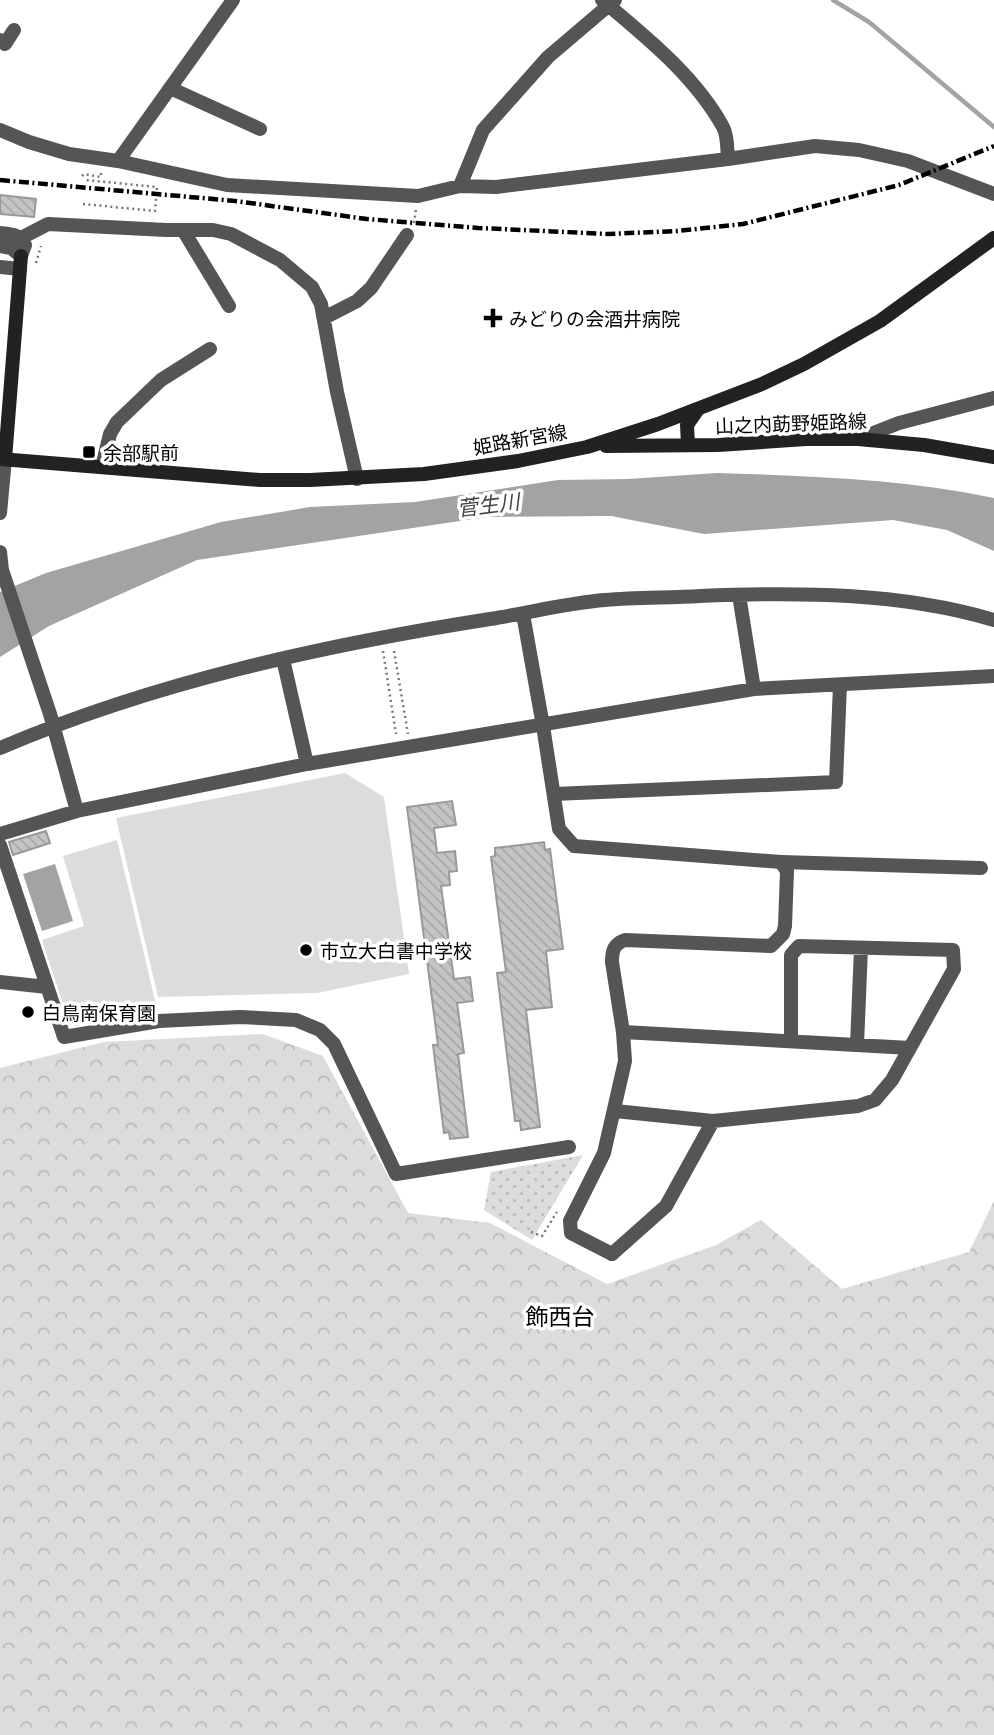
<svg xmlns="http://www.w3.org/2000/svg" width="994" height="1735" font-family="Commissioner,'Noto Sans JP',sans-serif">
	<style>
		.grass { fill: url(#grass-dots) }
		.forest { fill: url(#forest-crowns) }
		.garden { fill: #dcdcdc }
		.water { fill: #a3a3a3 }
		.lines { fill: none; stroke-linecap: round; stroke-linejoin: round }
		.stream { stroke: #a3a3a3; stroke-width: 4.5 }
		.building { fill: url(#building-back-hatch); stroke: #999; stroke-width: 2 }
		.path { stroke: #777; stroke-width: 2.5; stroke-dasharray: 2 3.5; stroke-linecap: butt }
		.minor { stroke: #555; stroke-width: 14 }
		.tertiary { stroke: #555; stroke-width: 14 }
		.secondary { stroke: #222; stroke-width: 14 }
		.rail { stroke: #000; stroke-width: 4.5; stroke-dasharray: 10 3.5 2 3.5; stroke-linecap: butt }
		.poi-dot { fill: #000; stroke: #fff; stroke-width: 2.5 }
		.labels { text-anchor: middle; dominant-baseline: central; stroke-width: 7; stroke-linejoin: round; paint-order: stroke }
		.poi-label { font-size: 19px; fill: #000; stroke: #fff; text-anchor: start }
		.street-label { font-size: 19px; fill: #000; stroke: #fff }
		.water-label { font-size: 21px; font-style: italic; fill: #444; stroke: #fff }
		.quarter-label { font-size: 23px; fill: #000; stroke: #fff }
	</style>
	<defs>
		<pattern id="grass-dots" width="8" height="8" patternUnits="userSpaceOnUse" patternTransform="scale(1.75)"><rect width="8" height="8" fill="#dcdcdc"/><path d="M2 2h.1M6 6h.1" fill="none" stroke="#bbb" stroke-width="1.8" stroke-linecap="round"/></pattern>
		<pattern id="forest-crowns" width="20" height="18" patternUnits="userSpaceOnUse" patternTransform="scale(1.75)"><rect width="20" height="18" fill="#dcdcdc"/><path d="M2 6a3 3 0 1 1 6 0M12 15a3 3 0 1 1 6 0" fill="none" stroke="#bbb"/></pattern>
		<pattern id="building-back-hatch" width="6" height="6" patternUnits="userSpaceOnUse" patternTransform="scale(1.75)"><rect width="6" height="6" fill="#c4c4c4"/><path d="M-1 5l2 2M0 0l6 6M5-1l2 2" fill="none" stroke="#a7a7a7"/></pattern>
	</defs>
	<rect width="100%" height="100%" fill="#fff"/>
	<path class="grass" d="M583,1155l-51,85 -48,-30 7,-38z"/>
	<path class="forest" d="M263,1034l60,22 85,157 82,10 117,61 109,-39 45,-25 81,69 127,-37 25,-51v534h-994v-667l104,-26z"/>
	<path class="garden" d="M345,773l39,24 25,177 -92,19 -159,4 -42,-179z
		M117,840l40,169 -81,17 -7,-4 -27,-82 42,-14 -21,-70z"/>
	<path class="water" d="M717,473c93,3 187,6 277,25v53l-47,-21 -54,-10 -189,14 -93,-18 -124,1 -290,43 -148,66 -49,31v-65l46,-19 175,-51 89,-15 105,-5 143,-22 70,-1z
		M55,864l18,57 -31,10 -19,-57z"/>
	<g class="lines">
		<path class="stream" d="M833,0l36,22 125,105"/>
	</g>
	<path class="building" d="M0,195l36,4 -2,18 -34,-3z
		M452,801l4,24 -22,3 3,25 18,-2 2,20 -8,1 1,13 -9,1 13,93 16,-2 3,24 -16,2 7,50 -6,1 10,83 -18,2 -1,-7 -5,1 -11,-88h5l-31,-238z
		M46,831l4,12 -37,12 -4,-13z
		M544,842l1,8 5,-1 13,100 -17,2 6,56 -26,3 14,117 -19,3 -1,-9h-5l-18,-148 9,-1 -15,-115 4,-1v-8z"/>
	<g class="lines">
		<path class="path" d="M82,176l2,-2 17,3v-4
			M83,204l72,7 2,-24 -72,-7
			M414,223l2,-14
			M36,263l5,-17
			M383,651l13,83
			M394,651l14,83
			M531,1232l11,4 15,-24"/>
		<path class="minor" d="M602,0c44,37 93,76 121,127 5,9 4,22 5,32
			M0,40l5,4 9,-14
			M170,88l90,41
			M0,130l29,12 40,12 49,7 109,24 191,11 42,-10 36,1 232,-28 87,-13 44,4 49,11 86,33
			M460,186l23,-56 65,-73 67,-57
			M183,230l46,76
			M0,233c12,1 19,1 25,12l-4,11 -10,-8 -11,-2
			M21,238l27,-14 118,6h47l18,4 49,26 32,27 9,17 16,88 20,87
			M0,267l20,2
			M324,318l33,-17 14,-13 36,-53
			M858,439l41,-16 95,-25
			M102,467l8,-33 7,-12 44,-42 49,-31
			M0,513l5,-54
			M0,552l2,18 48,144 27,97
			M739,595l15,94
			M523,614l20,112
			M283,659l24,105
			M0,748c155,-66 324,-103 490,-129 38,-6 77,-16 115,-19 32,-3 64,-2 95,-4 98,-4 200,-4 294,24
			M554,794l282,-12 4,-97
			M0,834l77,-23 230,-47 447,-75 240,-13
			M0,845l64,192 95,-16 81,-4 56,3 24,10 14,14 62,130 173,-27
			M781,862l200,6
			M0,982l47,5
			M623,1032l287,16
			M857,1045l4,-97
			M615,1111l98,10 145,-15 17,-6 17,-20 62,-111 -1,-19 -154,-4 -8,9v86
			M612,1254l54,-48 47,-85"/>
		<path class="tertiary" d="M118,161l115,-161
			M543,726l16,103 15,17 207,16 6,9 -2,55 -2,8 -12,12 -146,-6c-11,4 -13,10 -13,22l11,70 2,29 -21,92 -34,68 1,12 41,21"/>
		<path class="secondary" d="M688,445l-1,-20 11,-16
			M606,446l112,-1 88,-6h52l66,6 70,12
			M0,459l260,21h50l114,-6 94,-13 69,-14 71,-23 104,-40 42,-20 76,-43 114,-83
			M5,459l16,-203"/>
		<path class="rail" d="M0,180l235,21 132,18 111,9 130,6 69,-3 66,-7 156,-39 95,-39"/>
	</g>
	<g class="poi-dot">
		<path d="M489.5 307.5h7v7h7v7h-7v7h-7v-7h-7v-7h7z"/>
		<rect x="82" y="445" width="14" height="14" rx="3.5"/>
		<circle cx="306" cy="950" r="7"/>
		<circle cx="28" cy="1012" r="7"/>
	</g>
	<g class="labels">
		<g class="poi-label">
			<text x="509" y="318">みどりの会酒井病院</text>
			<text x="103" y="452">余部駅前</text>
			<text x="320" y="950">市立大白書中学校</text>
			<text x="42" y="1012">白鳥南保育園</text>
		</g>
		<g class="street-label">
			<text transform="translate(791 423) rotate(-2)">山之内莇野姫路線</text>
			<text transform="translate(520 439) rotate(-10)">姫路新宮線</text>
		</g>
		<g class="water-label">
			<text transform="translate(488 504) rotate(-7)">菅生川</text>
		</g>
		<g class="quarter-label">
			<text x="560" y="1316">飾西台</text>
		</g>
	</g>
</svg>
